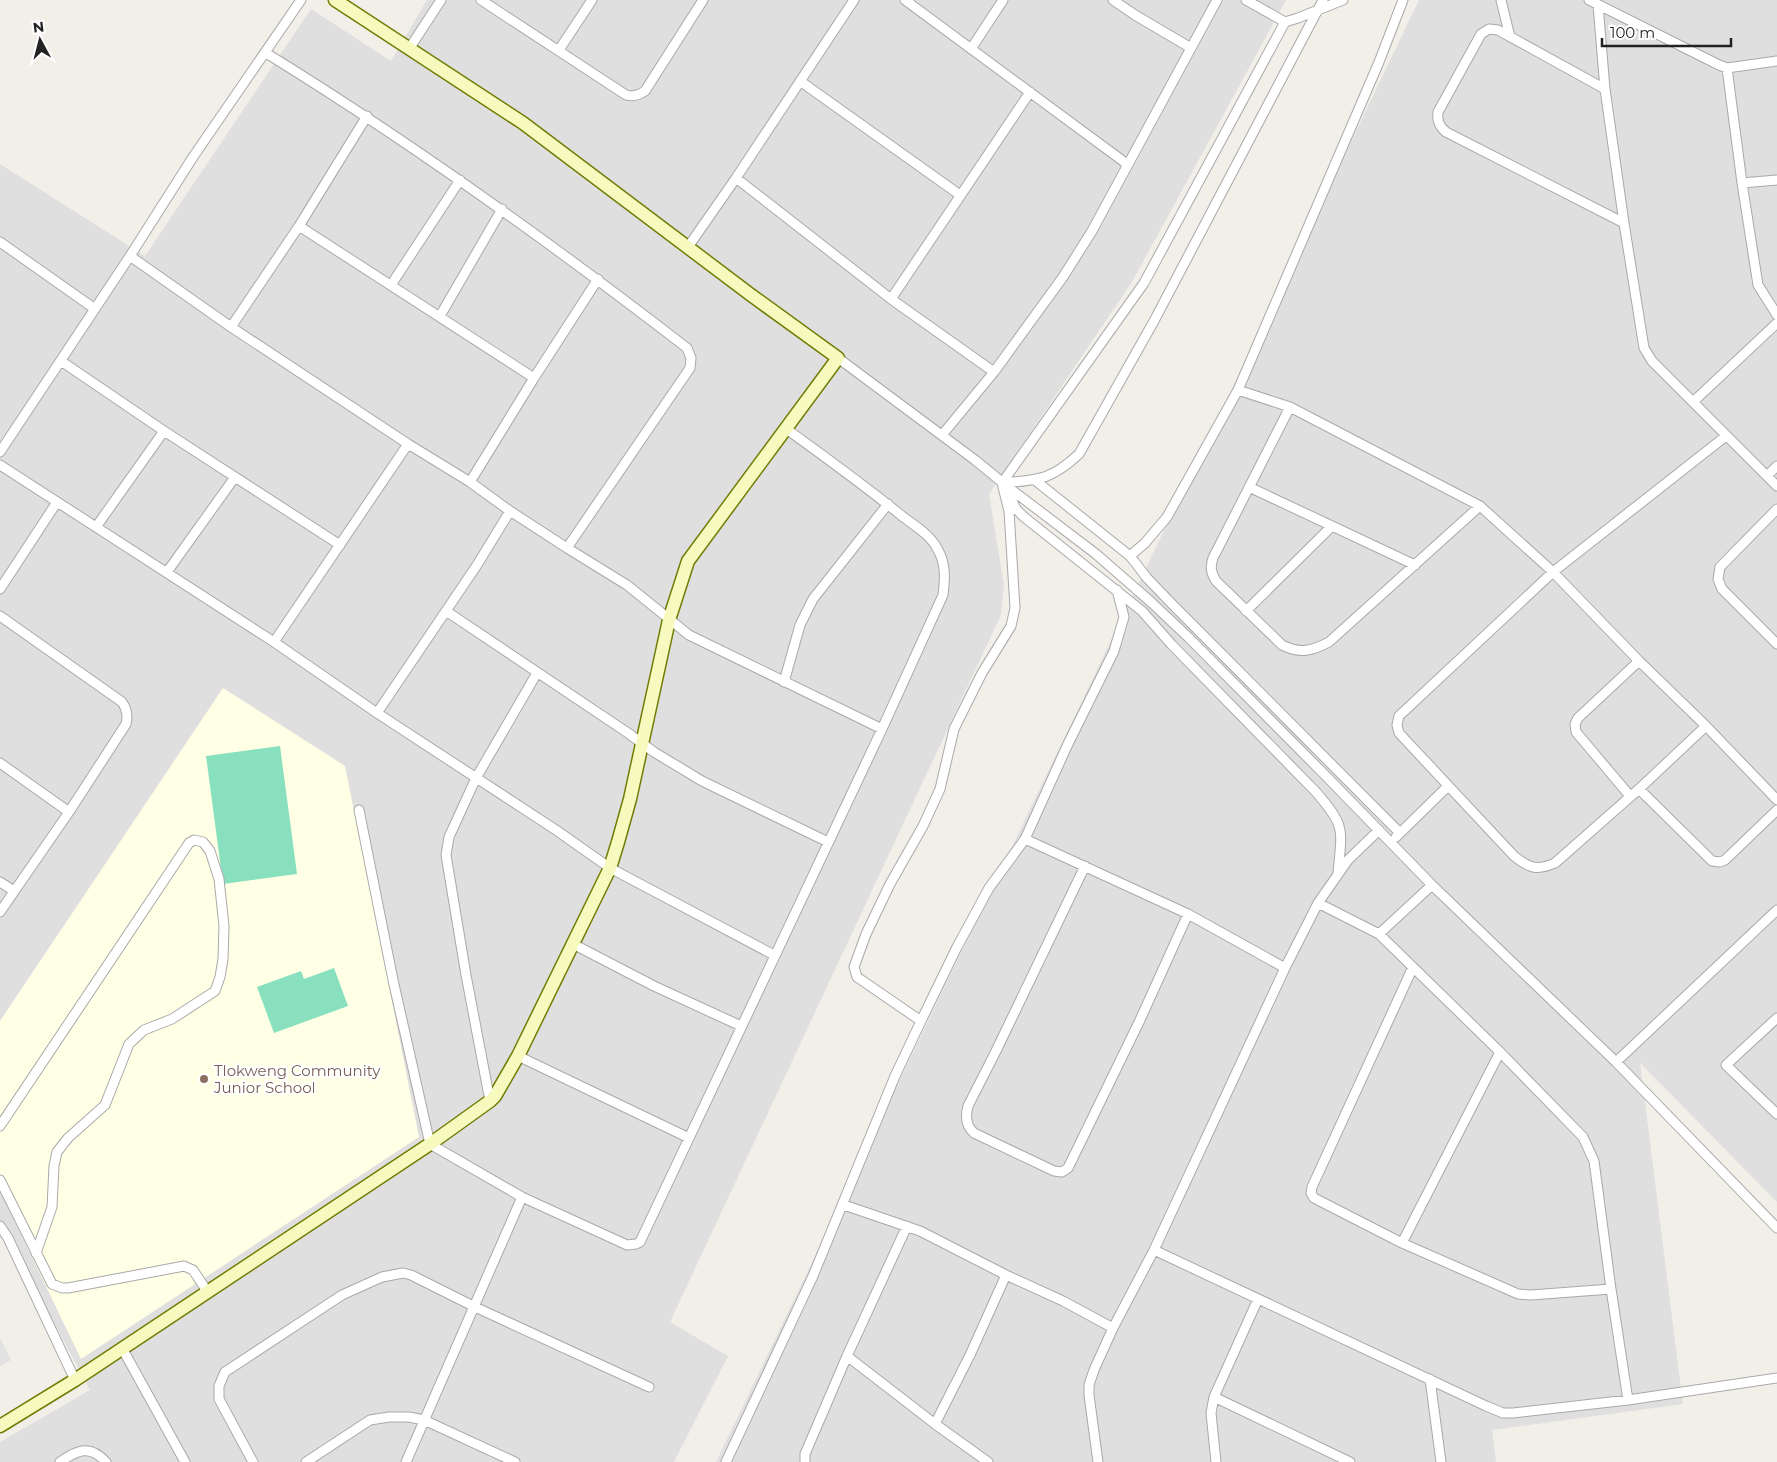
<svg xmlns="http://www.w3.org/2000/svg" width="1777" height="1462" font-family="Montserrat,sans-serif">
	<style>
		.residential { fill: #e0dfdf }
		.education { fill: #ffffe5 }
		.pitch { fill: #88e0be }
		.parking { fill: #e2e2e2 }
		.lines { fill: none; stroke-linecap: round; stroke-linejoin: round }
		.street-casing { stroke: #a9a9a9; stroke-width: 11 }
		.secondary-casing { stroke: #707d05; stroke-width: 15 }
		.street { stroke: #fff; stroke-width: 9 }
		.secondary { stroke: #f7fabf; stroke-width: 12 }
		.education-dot { fill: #8d6e63; stroke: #fff; stroke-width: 2 }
		.labels { text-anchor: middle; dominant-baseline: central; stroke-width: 4; stroke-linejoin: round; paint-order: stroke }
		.education-label { font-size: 15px; fill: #785e54; stroke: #fff; text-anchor: start }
	</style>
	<rect width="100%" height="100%" fill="#f2efe9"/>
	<path class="residential" d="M427,0h859l-154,282 -143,212 15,91 -3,30 -331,707 58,34 -54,106h-674v-20l90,-52 -90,-168v-1058l145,92 166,-247 80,52z
		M1419,0h358v1202l-137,-139 43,341 -191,26 4,32h-780z"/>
	<path class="education" d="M223,688l122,78 74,371 -338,222 -81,-168v-170z"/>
	<path class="pitch" d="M280,746l17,128 -74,10 -17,-128z
		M334,968l14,38 -74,27 -17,-46 44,-16 3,8z"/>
	<path class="parking" d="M0,1338l11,22 -11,6z"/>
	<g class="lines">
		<g class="street-casing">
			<path id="street" d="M481,0l145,95c7,2 13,0 19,-4l58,-91
				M905,0l222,164
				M1113,0l22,15 56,33
				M1246,0l39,22 13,-4 45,-18
				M1501,0l9,37
				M1589,0l130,65 8,3 50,-7
				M1598,5l7,84 19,134 20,125 8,13 125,125
				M409,49l32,-49
				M971,49l32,-49
				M559,50l33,-50
				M266,53c146,90 285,190 421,295l4,10 -1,10 -123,180
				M1727,68l15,115 16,102 19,30
				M800,81l160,114
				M1605,89l-107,-59 -9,-1 -8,5 -43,78c-1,9 1,14 8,20l178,91
				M736,178l155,121 103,73
				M1742,183l35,-3
				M299,226l235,152
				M0,242l95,67
				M688,247l48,-69 118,-178
				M130,256l101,71 177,117 62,38 40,29 57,37 60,37 62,50 193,94
				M391,285l69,-105
				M891,299l139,-207
				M440,316l62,-107
				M231,327l68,-101 68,-110
				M838,358l137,102 33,27 88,67 55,48 37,35 134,135 110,113 184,177 161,166
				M61,361l103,70 176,114
				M1238,390l52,17 190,99 73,66 86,89 67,65 71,74
				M1694,401l83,-78
				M1290,407l-77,151c-3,9 -2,15 3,23l66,64c18,9 30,6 47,-3l151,-136
				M942,435l52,-63 69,-95 29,-46 125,-231
				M0,452l130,-196 63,-99 108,-157
				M0,465l274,177 103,71 179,117 54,38 164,87
				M1767,476l10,-10
				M1036,481l94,75 15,-13 22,-26 71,-127 141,-328 24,-62
				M470,482l64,-104 64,-99
				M1002,483c37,-3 49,-3 77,-29l75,-133 169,-321
				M1249,487l166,78
				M1010,496l6,13 8,8 118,94 30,34 144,147c30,35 26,36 22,81
				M1777,509l-57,58 -2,12 4,10 55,55
				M96,527l68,-96
				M1130,556l17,22 26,27 227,228
				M167,572l68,-95
				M0,589l57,-87
				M446,611l182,122 26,19 48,29 126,61
				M1246,611l86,-85
				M0,616l122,86c5,7 6,14 4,22l-57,88 -69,100
				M274,642l134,-198
				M784,682l16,-57 13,-26 75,-95
				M377,713l100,-148 33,-54
				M1706,726l-67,63 -84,74c-18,8 -26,5 -41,-7l-115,-123 -2,-8 2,-9 154,-144 173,-136
				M0,763l69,49
				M1639,789l73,72 8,1 5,-2 52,-50
				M1630,796l-54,-64 -1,-8 3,-6 61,-57
				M359,810l34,170 37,164 92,53 105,48 9,-1 4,-2 242,-513 61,-134c2,-15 3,-31 -5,-45 -7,-15 -23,-24 -36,-34 -38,-31 -77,-59 -117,-88
				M1396,837l52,-51
				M1025,839l163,75 97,54
				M1085,866l-89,185 -28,55c-3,11 -2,20 6,27l80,38 8,1 6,-4 72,-148 48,-106
				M0,882l14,9
				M1318,903l61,31 121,118 83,85 11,24 17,128 17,111
				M1379,934l53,-49
				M573,944l81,42 87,40
				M1413,967l-101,220 -1,6 3,5 88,45 116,51 13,1 80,-6
				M1777,1018l-51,47 51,49
				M921,1021l-64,-44 -3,-10 12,-33 24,-50 33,-58 17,-37 14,-60 28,-56 29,-47 4,-18 -6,-97 -7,-28 142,-200 141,-261
				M518,1056l171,82
				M1616,1062l161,-152
				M490,1101l-24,-126 -20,-120 3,-18 27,-59 61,-105
				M0,1126l189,-283 5,-3 9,2 7,9 9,28 5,47 -1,33 -3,18 -5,14 -43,28 -28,11 -15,14 -24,61 -37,33 -11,14 -3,14 -2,41 -16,46
				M0,1180l52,104 10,4h6l116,-22 9,4 14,21
				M844,1205l76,26 86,44 57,26 50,27
				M0,1226l8,12 67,142
				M1402,1243l98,-191
				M1154,1250l332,156 17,7h10l115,-13 149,-22
				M122,1348l63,114
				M847,1356l88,68 53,38
				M1430,1379l11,83
				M1214,1397l136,65
				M935,1424l35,-69 36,-80
				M60,1462c17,-12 30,-18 46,0
				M253,1462l-34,-63v-13l6,-14 117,-77 40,-18 21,-4 8,2 64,32 174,80
				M306,1462l64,-42 19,-3h20l15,3 91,42
				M406,1462l116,-265
				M726,1462l87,-186 82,-200 26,-55 36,-74 32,-59 36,-49 42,-93 47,-95 10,-34 -7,-27
				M805,1462v-8l42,-98 60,-130
				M1098,1462l-9,-67v-10l5,-15 19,-42 41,-78 131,-282 33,-65 30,-43 31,-30
				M1216,1462l-5,-49 3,-16 44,-98"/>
		</g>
		<g class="secondary-casing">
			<path id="secondary" d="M0,1426l75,-46 355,-236 60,-43 5,-5 23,-40 92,-188 8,-26 12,-43 39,-179 19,-59 150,-203 -87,-63 -228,-172 -188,-123"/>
		</g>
		<use href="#street" class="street"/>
		<use href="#secondary" class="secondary"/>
	</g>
	<circle class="education-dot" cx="204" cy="1079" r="5"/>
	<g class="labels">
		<g class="education-label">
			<text x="214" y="1070">Tlokweng Community<tspan x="214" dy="17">Junior School</tspan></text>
		</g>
	</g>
	<g transform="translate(40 40) rotate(353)" stroke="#ffffff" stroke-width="4" paint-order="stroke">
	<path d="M0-4L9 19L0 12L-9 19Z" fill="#222222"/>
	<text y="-8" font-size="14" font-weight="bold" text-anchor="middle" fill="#222222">N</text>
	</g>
	<path d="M1602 38v8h129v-8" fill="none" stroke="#222222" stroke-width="2.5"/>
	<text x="1610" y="38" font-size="15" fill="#222222" stroke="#ffffff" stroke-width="4" paint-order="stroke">100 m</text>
</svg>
